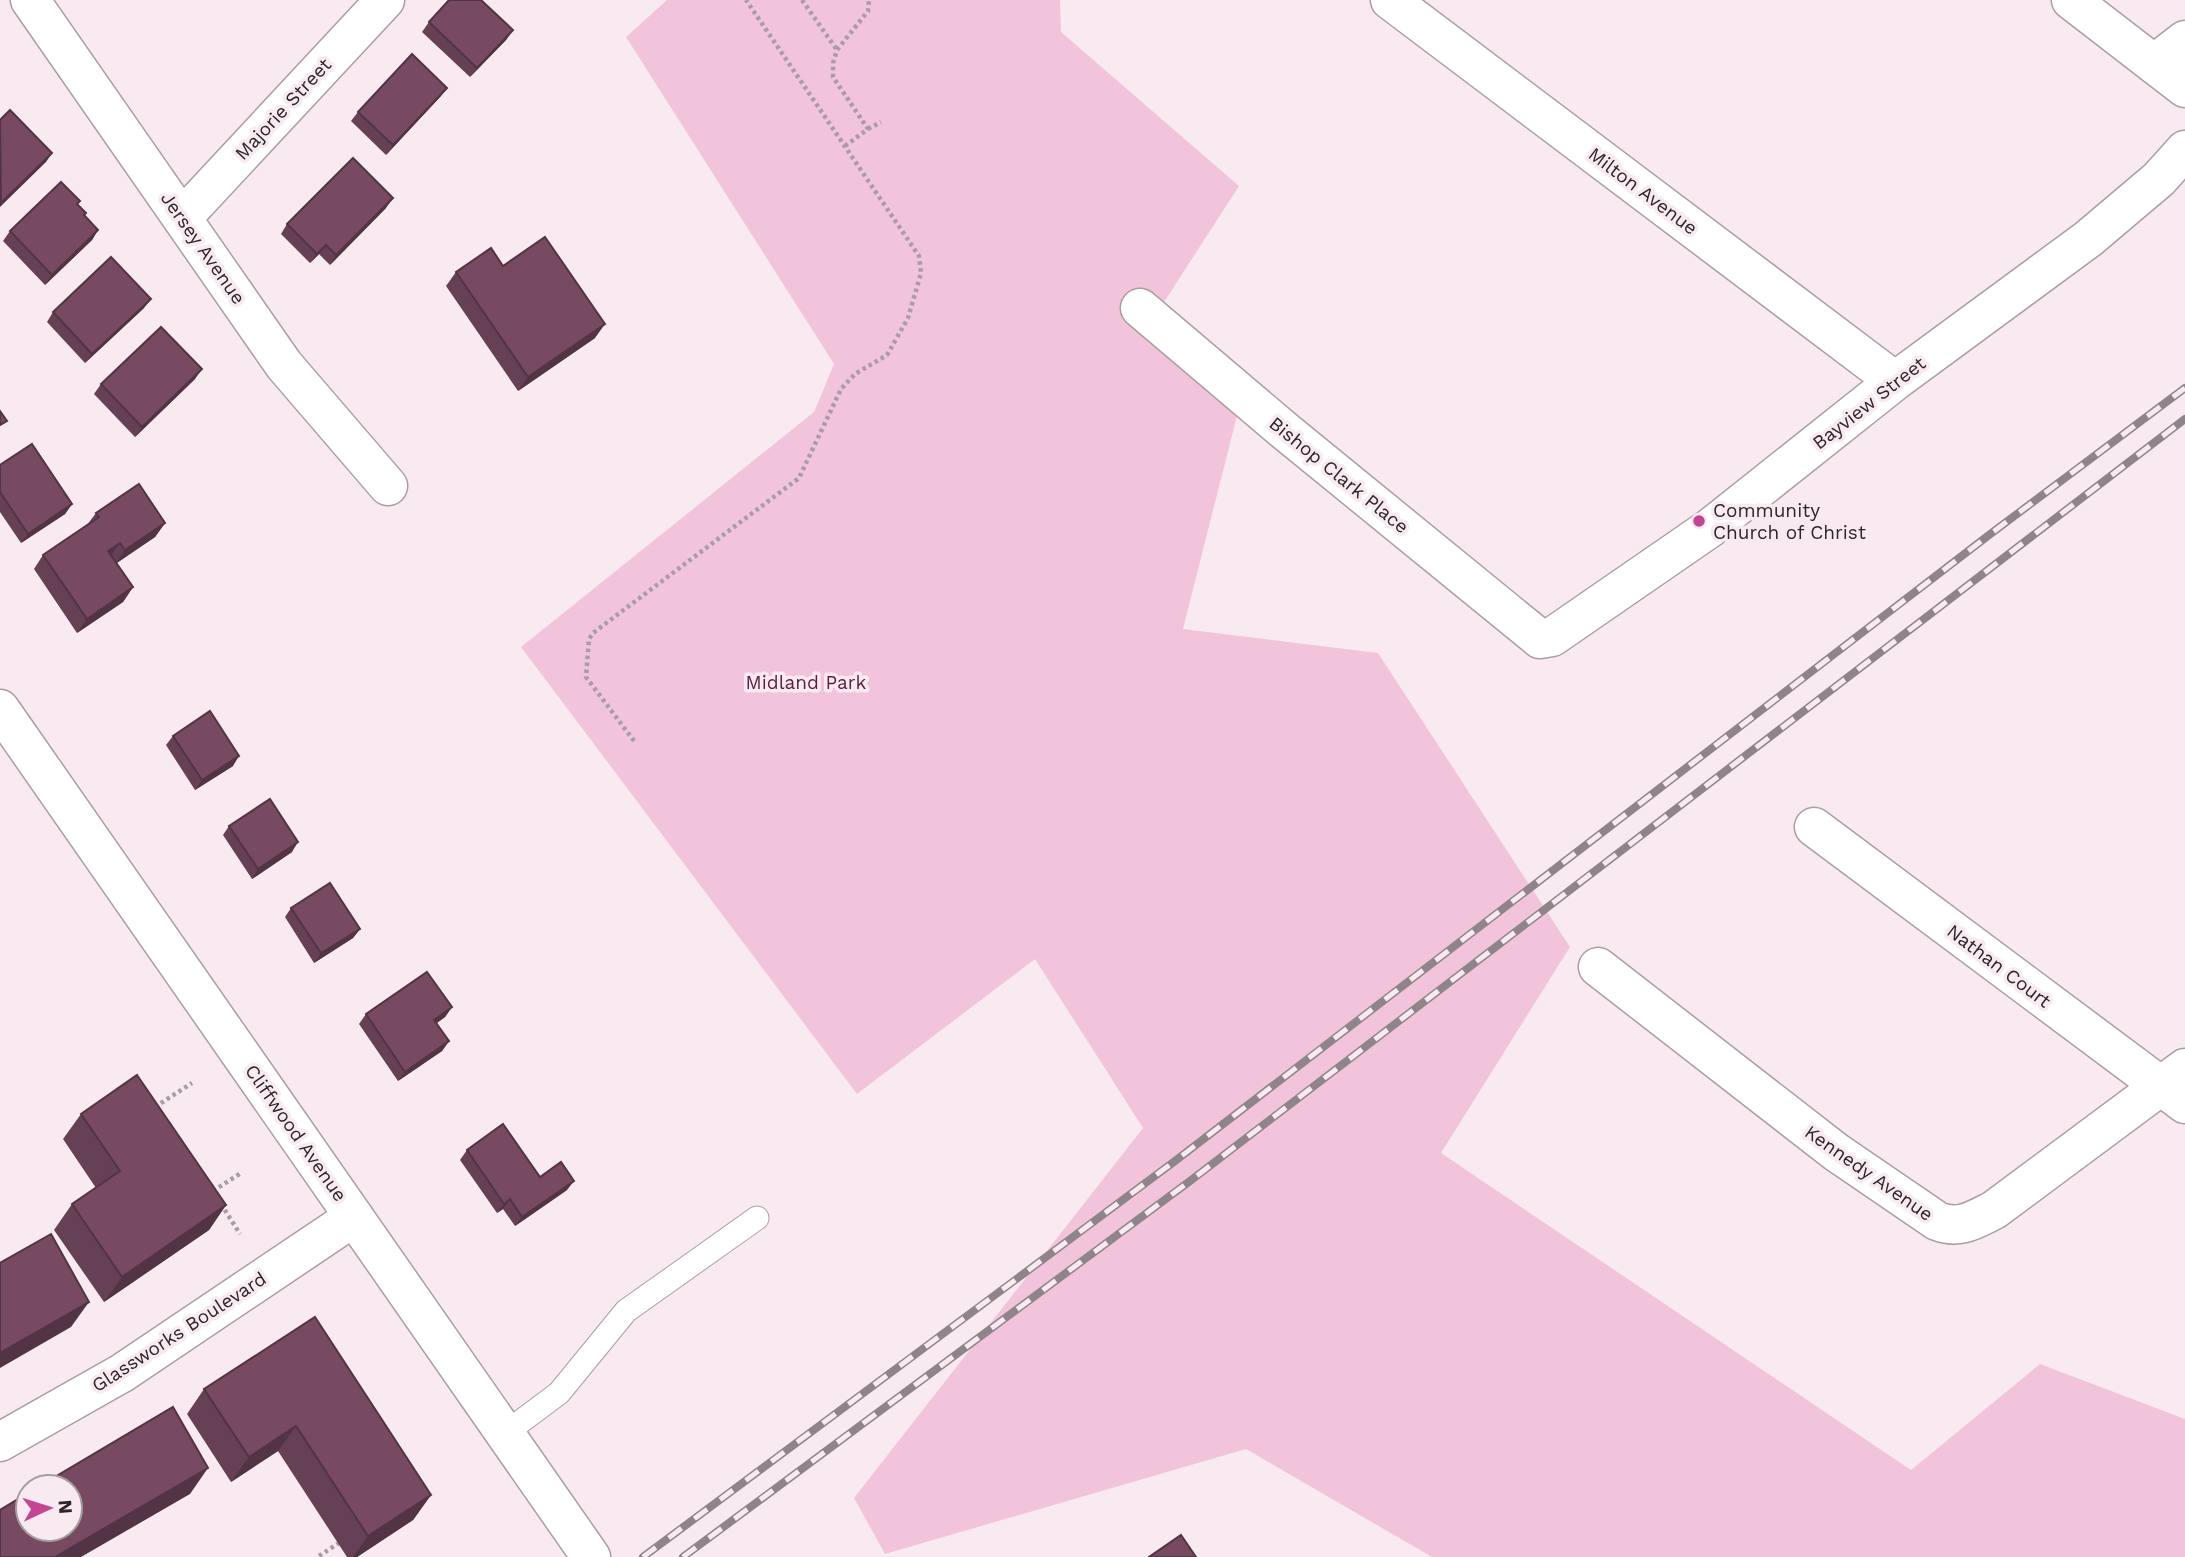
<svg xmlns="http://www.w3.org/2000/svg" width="2185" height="1557" font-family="'Work Sans',sans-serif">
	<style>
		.green { fill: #f2c4dc }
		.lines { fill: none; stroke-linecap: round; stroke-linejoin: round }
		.service-casing { stroke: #ab9da4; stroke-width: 25 }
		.minor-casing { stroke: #ab9da4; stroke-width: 41 }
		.tertiary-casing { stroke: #ab9da4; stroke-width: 41 }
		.secondary-casing { stroke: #ab9da4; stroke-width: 41 }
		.path { stroke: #a89da2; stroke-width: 4.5; stroke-dasharray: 3.5 3.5; stroke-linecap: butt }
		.service { stroke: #fff; stroke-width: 23 }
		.minor { stroke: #fff; stroke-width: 38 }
		.tertiary { stroke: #fff; stroke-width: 38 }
		.secondary { stroke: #fff; stroke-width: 38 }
		.rail-casing { stroke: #8e8489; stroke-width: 8 }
		.rail { stroke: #f9eaf1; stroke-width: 5; stroke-dasharray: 16; stroke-linecap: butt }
		.wall { fill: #664054 }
		.shaded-wall { fill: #533445 }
		.building { fill: #774a62; stroke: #533445; stroke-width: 2 }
		.poi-dot { fill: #c44693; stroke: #f9eaf1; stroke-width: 2.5 }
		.labels { text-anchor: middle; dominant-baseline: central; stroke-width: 7; stroke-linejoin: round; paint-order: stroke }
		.street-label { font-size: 19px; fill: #2b2629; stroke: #f9eaf1 }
		.poi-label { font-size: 19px; fill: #2b2629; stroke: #f9eaf1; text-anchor: start }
		.park-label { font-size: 19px; fill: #5b1e43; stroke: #f9eaf1 }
	</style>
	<rect width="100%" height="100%" fill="#f9eaf1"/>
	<path class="green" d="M667,0h393l1,32 178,154 -93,144 93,78 -56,221 195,24 192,294 -129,206 470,317 129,-106 145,55v138h-753l-186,-108 -361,105 -31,-56 289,-370 -108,-169 -178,135 -336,-447 293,-235 20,-48 -208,-327z"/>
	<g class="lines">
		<g class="service-casing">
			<path id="service" d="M504,1434l55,-41 67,-82 131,-93"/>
		</g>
		<g class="minor-casing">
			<path id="minor" d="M30,0l254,365 104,121
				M1390,0l505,381
				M2154,64l31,-24
				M182,218l203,-218
				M1140,308l145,123 255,208 12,-2 158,-109 185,-147 193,-142 71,-60 26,-29
				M1814,827l371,277
				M1598,967l238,185 101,69c22,9 37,-1 57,-11l191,-142
				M0,1442l122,-69 232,-156"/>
		</g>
		<g class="tertiary-casing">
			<path id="tertiary" d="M2071,0l114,88"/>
		</g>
		<g class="secondary-casing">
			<path id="secondary" d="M0,709l591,848"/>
		</g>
		<path class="path" d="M802,0l35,50
			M868,129l13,-7
			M845,146l23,-17 -35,-52v-14l4,-13 31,-39 1,-11
			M634,741l-48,-64 3,-38 4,-6 206,-155 42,-89 14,-15 32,-19 21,-37 13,-45 -2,-17 -173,-256
			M155,1107l37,-24
			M213,1191l28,-18
			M221,1204l19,30
			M319,1556l20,-13"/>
		<use href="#service" class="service"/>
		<use href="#minor" class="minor"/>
		<use href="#tertiary" class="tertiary"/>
		<use href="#secondary" class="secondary"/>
		<g class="rail-casing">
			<path id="rail" d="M643,1557l532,-396 814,-626 196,-147
				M683,1557l507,-376 995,-762"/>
		</g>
		<use href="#rail" class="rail"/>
	</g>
	<path class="wall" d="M429,22l84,8 -7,10 -36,37 -48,-45z
		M447,88l-7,9 -54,58 -35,-34 7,-9z
		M78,205l6,10 14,15 -6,10 -47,45 -42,-44 7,-10z
		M386,208l-56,57 -11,-11 -9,9 -29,-29 6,-10z
		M503,266l92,72 -77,53 -72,-105 10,-14z
		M144,308l-59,55 -38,-41 6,-10z
		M195,379l-60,58 -41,-43 7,-10z
		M0,465l72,39 -7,10 -44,29 -21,-31z
		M96,513l69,10 -10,14 -38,26 16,24 -10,15 -46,31 -43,-64 9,-14 44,-30z
		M173,736l60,30 -38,24 -29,-45z
		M229,826l63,26 -40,27 -29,-44z
		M291,908l69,21 -7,9 -39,25 -29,-46z
		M452,1007l-7,10 -8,6 12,18 -7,10 -44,30 -39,-57 7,-10z
		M81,1114l145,91 -17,25 -105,72 -50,-72 18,-26 24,-16 -33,-49z
		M467,1150l73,27 27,13 -52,36 -12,-17 -6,4 -37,-53z
		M315,1317l116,178 -18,25 -56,37h-10l-69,-106 -47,31 -44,-68 17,-25z"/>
	<path class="shaded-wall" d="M513,30l-7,10 -36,37 7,-9z
		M447,88l-7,9 -54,58 7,-10z
		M52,153l-6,9 -46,45v-3z
		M393,198l-7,10 -56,57 6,-10z
		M98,230l-6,10 -47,45 7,-10z
		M326,245l-7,9 -9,9 7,-9z
		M151,299l-7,9 -59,55 7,-9z
		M605,324l-10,14 -77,53 10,-14z
		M202,369l-7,10 -60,58 7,-10z
		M72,504l-7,10 -44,29 7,-9z
		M165,523l-10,14 -40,27 10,-14z
		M120,543l-10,14 -2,-6z
		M133,587l-10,15 -46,31 10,-14z
		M239,756l-6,10 -38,24 7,-10z
		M298,842l-6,10 -40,27 6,-10z
		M360,929l-7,9 -39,25 7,-10z
		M452,1007l-7,10 -17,12 6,-9z
		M449,1041l-7,10 -44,30 7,-9z
		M574,1181l-7,9 -52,36 7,-9z
		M510,1199l-7,10 -6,4 7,-9z
		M226,1205l-17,25 -105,72 18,-25z
		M89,1302l-18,25 -71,41v-15z
		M296,1426l-18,25 -47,31 18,-25z
		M208,1468l-18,26 -109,63h-26z
		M431,1495l-18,25 -56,37h-4l15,-21z"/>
	<path class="building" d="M449,0h32l32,30 -36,38 -48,-46z
		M412,54l35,34 -54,57 -35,-33z
		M10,110l42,43 -51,50 -1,-83z
		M353,158l40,40 -57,57 -10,-10 -9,9 -30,-30z
		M61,182l19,19 -3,3 9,9 -2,2 14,15 -46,45 -42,-44z
		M545,237l60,87 -77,53 -72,-105 35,-24 12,18z
		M111,257l40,42 -59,55 -39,-42z
		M161,327l41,42 -60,58 -41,-43z
		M0,411l7,10 -7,4z
		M32,444l40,60 -44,30 -28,-42v-27z
		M139,484l26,39 -40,27 -5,-7 -12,8 25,36 -46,32 -44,-64 56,-38 -3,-4z
		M210,711l29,45 -37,24 -29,-44z
		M270,799l28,43 -40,27 -29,-43z
		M330,883l30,46 -39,24 -30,-45z
		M427,972l25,35 -18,13 15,21 -44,31 -39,-58z
		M137,1075l89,130 -104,72 -50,-73 48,-33 -39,-57z
		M503,1124l37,53 21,-15 13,19 -52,36 -12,-18 -6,5 -37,-54z
		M51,1234l38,68 -89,51v-90z
		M315,1317l116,178 -63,41 -72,-110 -47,31 -45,-68z
		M173,1407l35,61 -153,89h-55v-47l28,-17v36h42v-42h-32z
		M1181,1535l15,22h-47z"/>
	<circle class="poi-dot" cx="1699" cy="521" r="7"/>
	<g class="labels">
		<g class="street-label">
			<text transform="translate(283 109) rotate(-47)">Majorie Street</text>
			<text transform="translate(1643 191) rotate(37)">Milton Avenue</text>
			<text transform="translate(203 248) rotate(55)">Jersey Avenue</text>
			<text transform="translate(1869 403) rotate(-38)">Bayview Street</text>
			<text transform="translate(1339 475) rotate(39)">Bishop Clark Place</text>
			<text transform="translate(1999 966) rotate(37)">Nathan Court</text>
			<text transform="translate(296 1133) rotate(55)">Cliffwood Avenue</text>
			<text transform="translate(1869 1173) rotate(35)">Kennedy Avenue</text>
			<text transform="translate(179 1332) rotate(-33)">Glassworks Boulevard</text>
		</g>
		<g class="poi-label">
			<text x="1713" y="510">Community<tspan x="1713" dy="22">Church of Christ</tspan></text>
		</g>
		<g class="park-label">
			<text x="806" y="682">Midland Park</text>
		</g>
	</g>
	<g transform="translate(49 1508) rotate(86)"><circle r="33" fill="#f9eaf1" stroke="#a79ca1" stroke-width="2"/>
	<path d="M0-5L12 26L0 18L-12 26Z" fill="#c44693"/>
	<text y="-10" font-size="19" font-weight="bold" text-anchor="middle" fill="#2b2629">N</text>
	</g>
</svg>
